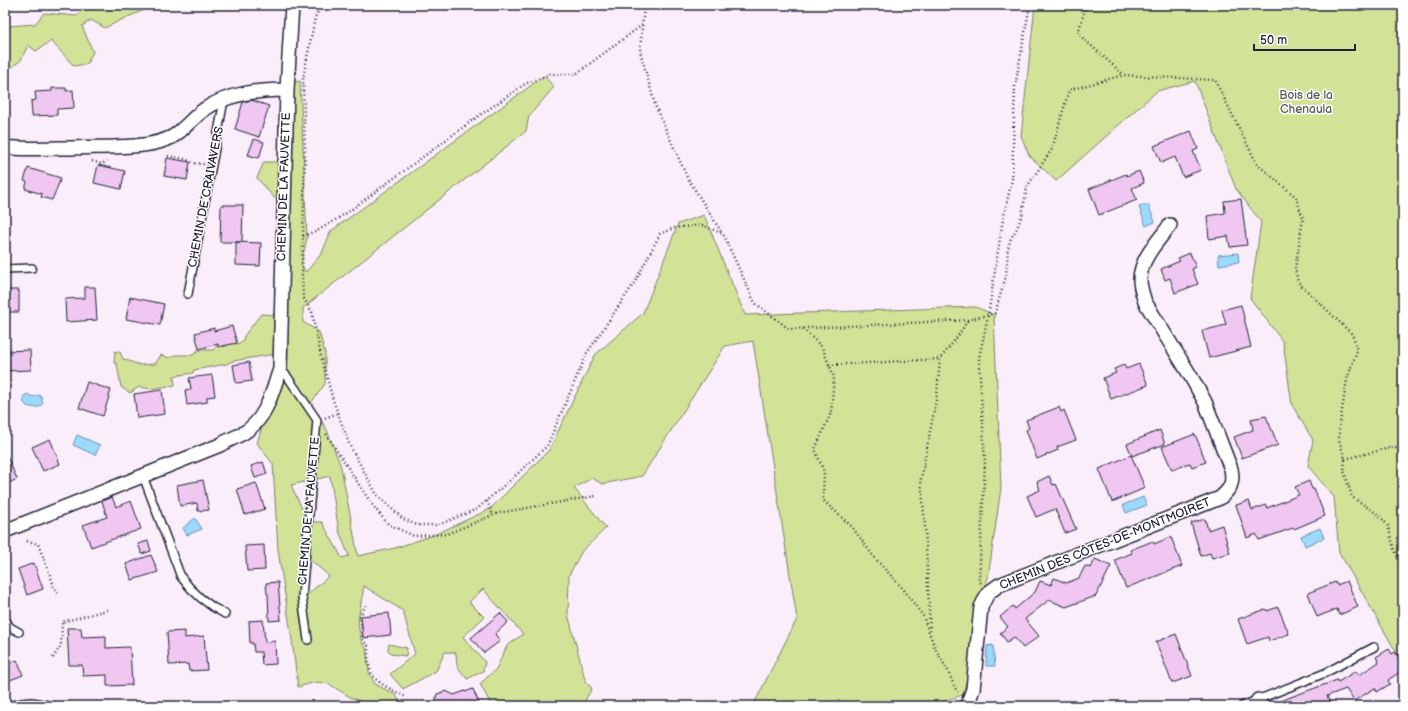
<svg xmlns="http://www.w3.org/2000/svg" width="1408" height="711" font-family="'Balsamiq Sans',sans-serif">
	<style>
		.green { fill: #d2e397; stroke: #7a8269; fill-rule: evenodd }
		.water { fill: #9bdafc; stroke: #6b90af }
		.building { fill: #efc7f0; stroke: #22223b }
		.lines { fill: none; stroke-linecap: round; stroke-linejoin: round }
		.service-casing { stroke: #22223b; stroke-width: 10 }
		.minor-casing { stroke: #22223b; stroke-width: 16 }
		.path { stroke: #22223b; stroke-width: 2.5; stroke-dasharray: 1 3; stroke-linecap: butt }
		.service { stroke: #fff; stroke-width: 7 }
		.minor { stroke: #fff; stroke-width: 13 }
		.labels { text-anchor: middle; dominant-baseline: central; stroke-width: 3; stroke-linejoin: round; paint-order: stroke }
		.park-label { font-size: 12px; fill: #575c57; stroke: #fff }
		.street-label { font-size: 12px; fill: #22223b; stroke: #fff }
	</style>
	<rect width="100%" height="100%" fill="#faeefa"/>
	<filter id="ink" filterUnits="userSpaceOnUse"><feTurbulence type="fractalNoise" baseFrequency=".025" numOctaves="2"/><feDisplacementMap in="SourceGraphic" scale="8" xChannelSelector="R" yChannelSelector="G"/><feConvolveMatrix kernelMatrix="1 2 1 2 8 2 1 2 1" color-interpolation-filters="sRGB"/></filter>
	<g filter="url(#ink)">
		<path class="green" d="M86,5h70l-35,15 -16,8 -14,-8 -9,6 11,26 -6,12 -13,2 -23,-25 -15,10 -8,-6 -7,15 -15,12 -1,-2v-41l3,-3 27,-2 9,-11 33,3z
			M1035,5h368v659l-64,-112 -5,-55 -26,-31 5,-26 -21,-35 -9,-63 -33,-44 11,-76 -25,-33 -41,-108 -38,10 -101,90 -27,-26 -8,-19z
			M544,76l10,11 -25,29 -3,15 -223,177v14l16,10 6,21v31l-14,19 16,27 14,37 17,89 37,-8 39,-13 56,-26 59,-59 46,-95 48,-42 35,-89 26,-9 41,100 231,-8 18,8 7,173 -13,90 -11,27 -7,61 -7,29 -36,11h-174l44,-87 -44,-278 -28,5 -83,130 -40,8 -10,-6 -18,10 32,40 -24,23 -13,24 -1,39 18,69 6,5 -10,18h-90l-12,-22 16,-15 11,-23 16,-12 -40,-45 -14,13 15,15 -21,20 22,25 -2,9 -16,8 -10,-13 -1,-13 -11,-1 -9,19 -33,18 -13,-15 25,-20 -12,-43 -39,-25 -5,29 -1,10 4,18 4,5 3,24 6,12 21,11 6,11h-31l-21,-9 -21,-13 -13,-2 -18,5 -6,-47 -14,-90 -5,-86 -16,-21 11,-35 18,-36 2,-158 -31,-36 7,-16h24l2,-79 10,-2 7,157 -6,26 5,8 16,-19 9,-22zM330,476l9,55 10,25 -7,2 -20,-36h-10l-6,34 23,20 -29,25 4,-88 -13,-28z
			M261,314l15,1 -1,39 -42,7 -7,3 -32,6 -1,3 -19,3 1,9 -23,4 -13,-2 -9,6 -9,-6 -4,-23 -3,-1 1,-12 5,1 3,7 17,6 15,-1 6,-9 9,3 5,-3h18l5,-5h15l6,-6 5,3 6,-4 7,1 6,-3 1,-5z
			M389,644l18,4 -1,8 -14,-2 -4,-4z"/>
		<path class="water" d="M1148,204l7,18 -9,4 -7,-19z
			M1238,253l1,9 -20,3 -1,-10z
			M27,394l6,3 5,-2 3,1 2,7c-4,6 -10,5 -16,3l-3,-3 -1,-6z
			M77,435l23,10 -5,10 -22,-10z
			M1143,497l4,8 -21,8 -3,-8z
			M195,518l7,11 -15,6 -4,-7z
			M1320,528l4,10 -19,8 -4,-10z
			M993,645l2,21h-9l1,-20z"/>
		<path class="building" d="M52,88h14v3l7,-1 1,18 -17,1v6l-25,1 -1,-15 5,-1 -1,-8 17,-1z
			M251,100l18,6 -10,31 -24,-8 8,-27z
			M1191,131l7,18 -5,2 8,19 -18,7 -8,-20 -14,6 -7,-17z
			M254,139l10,3 -5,16 -11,-3z
			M167,158l23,4 -3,18 -23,-4z
			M98,165l27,6 -4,18 -27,-6z
			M28,168l33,10 -9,22 -11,-3 1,-3 -17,-5 2,-7 -3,-1z
			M1139,171l5,12 -12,5 5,12 -38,15 -10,-26 37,-15 1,2z
			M1241,199l6,46 -17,2 -2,-11 -19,3 -2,-23 18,-3 -1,-12z
			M221,205h22l-1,37h-22z
			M236,242l25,1 -1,23 -24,-1z
			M1190,253l6,14 -4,2 6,15 -23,9 -5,-15 -5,2 -4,-11 19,-8 -2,-3z
			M85,287h10l2,33 -31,2 -1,-23 20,-1z
			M5,290h14v22h-12v-6h-2z
			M130,297l34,7 -4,21 -34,-6z
			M1241,305l10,42 -42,11 -7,-27 24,-6 -4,-15z
			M232,326l5,17 -19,4v-3l-19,5 -4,-16 19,-5v3z
			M30,350l1,20 -26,1v-20z
			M249,362l3,19 -16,2 -3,-18z
			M1139,364l9,21 -37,14 -8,-21 13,-5 -2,-4 10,-4 2,4z
			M212,375l3,21 -8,1v5l-20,3 -2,-15 6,-1 -2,-11z
			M87,382l24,8 -8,26 -24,-8z
			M162,390l3,24 -28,4 -3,-24z
			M1059,407l2,5 3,-2 12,30 -19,7 1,3 -21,9 -11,-29 3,-2 -3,-8z
			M1266,416l12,29 -36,13 -8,-21 19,-7 -2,-11z
			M1160,430l5,14 -33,12 -5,-12z
			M1195,434l11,28 -14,5 -2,-4 -18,7 -10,-23z
			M50,439l10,25 -17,7 -11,-24z
			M5,452l12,27 -12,6z
			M1131,455l14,33 -33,14 -13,-33z
			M263,462l4,12 -12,4 -4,-12z
			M1049,476l4,9 3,-1 20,45 -11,4 -10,-24 -19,8 -9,-21 13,-6 -3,-8z
			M203,480l6,30 -11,1 -1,-8 -17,3 -3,-21z
			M1309,481l3,8h2l11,27 -31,13 -1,-1 -34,12 -3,-6 -9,4 -11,-33 13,-4 3,9 14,-5 1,3 32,-13 -4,-8z
			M256,483l9,26 -20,6 -8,-26z
			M112,497l4,10 15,-6 10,28 -50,18 -8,-22 24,-8 -5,-16z
			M1205,519l3,11 14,-5 8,28 -18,5 -2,-5 -9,3 -10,-33z
			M1171,537l11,29 -56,22 -11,-28 17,-7 -2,-3 23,-9 1,3z
			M148,541l3,10 -9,3 -4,-10z
			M264,545l1,25 -18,1 -2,-25z
			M151,555l7,17 -26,8 -6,-16z
			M1095,559l16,7 -15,30 -30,11 -17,-7 -24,19 14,17 -16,12 -9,-11 -7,5 -7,-9 8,-6 -8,-10 13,-11 2,3 20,-17 5,-11 11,4 3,-7 12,5 13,-5 6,-12 6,2z
			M34,563l9,26 -16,6 -9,-26z
			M1347,581l11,26 -19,8 -2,-6 -20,8 -9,-24 27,-11 2,3z
			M278,582l3,38 -12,1 -1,-27h-1l-1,-11z
			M1278,607l11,27 -20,7 -1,-4 -21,7 -9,-25 28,-10 1,2z
			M389,613l2,22 -28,3 -2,-22z
			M500,613l8,9 -13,12 5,7 -16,12 -13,-15z
			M263,620l2,22 10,-1 1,23 -14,1 -1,-13h-7l-1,-9h-3l-1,-22z
			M67,628h14l1,9 24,-1v12l24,-1 2,38 -25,1v-11l-24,1 -1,-11h-13z
			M185,631v7l19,-2 3,34 -18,1 -1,-7 -19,1 -2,-33z
			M1176,634l16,42 -20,7 -16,-41z
			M1389,649l3,5 3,-2 8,12v6l-15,10 2,4 -13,8 -2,-4 -21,13 -8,-12 -19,7 4,10h-62v-1l68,-25 1,2 18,-11 3,4 20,-13 -3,-5z
			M17,660l6,15 -18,7v-17z
			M473,689l7,17h-46l3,-12 9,-3 8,4 11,-4v1z"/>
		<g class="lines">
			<g class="service-casing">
				<path id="service" d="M5,269l27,-1
					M188,294l36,-194
					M280,369l7,7 30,44 -15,177 6,43
					M143,476l38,101c12,16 26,28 44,37
					M5,619l5,8 9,5
					M8,706l13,-3 11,-1 20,4
					M1242,706l83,-33 49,-26"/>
			</g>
			<g class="minor-casing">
				<path id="minor" d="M5,147c18,3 37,1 55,1 17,0 35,-1 52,-1 20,-1 42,-1 60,-10 12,-7 21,-20 33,-28 24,-16 54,-19 82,-19
					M5,531l215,-86c8,-5 17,-8 25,-13 22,-14 27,-40 35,-63l7,-279 5,-85
					M1258,700l3,6
					M968,703l5,-14 8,-82 7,-14 11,-8 221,-87c10,-9 14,-14 11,-29l-26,-67 -15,-27 -45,-73c-2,-7 -5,-14 -5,-22 0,-21 18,-39 30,-55"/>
			</g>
			<path class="path" d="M321,5l-6,13 -12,60 2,72 -3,126 1,21 9,15 9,44 12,44 17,46 27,49 26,24 14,6h21l39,-16 39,-34 31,-29 40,-93 48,-71 25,-48 14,-6 28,-3 21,9 32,69 34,26 179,-9 27,-7 11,-37 2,-28 3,-10 6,-10 5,-13 5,-28 25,-38 17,-59 55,-15
				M644,5l-4,46 15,54 32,72 35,56
				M1086,5l-8,29 46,41 91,5 42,84 39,33 7,22 -8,50 3,13 55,53 4,16 -10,28 -8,50v11l6,19 -1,12 8,26 27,18 9,11 6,23 9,18
				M168,156l17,3 8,4 11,1
				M92,161l10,3 5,-3
				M303,236l16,-6 29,-18 125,-92 52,-36 25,-10h26l66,-49
				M803,329l19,18 12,30 -3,36 -16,36 9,23 -1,28 29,27 22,30 30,33 19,26 12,32 13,23 7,17 3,4
				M829,365l111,-6
				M325,418l13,-5
				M326,434l47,72 15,18 26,12 33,-2 51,-21 98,-17
				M1345,459l49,-12 9,6
				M487,501l6,14
				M27,541l11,3 15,39v3l6,8
				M981,583l-2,-3 6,-117 -6,-105 9,-42 14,-91 10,-46 3,-93 15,-81
				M366,605l-6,11 3,25 5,5c0,9 0,18 3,26 5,12 24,19 35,25
				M930,631l-5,-105 -4,-47 16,-84 3,-36 18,-23 10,-16
				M53,658l8,-13 1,-23 45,-12"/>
			<use href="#service" class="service"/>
			<use href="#minor" class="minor"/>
		</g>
	</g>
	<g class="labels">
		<g class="park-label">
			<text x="1306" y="95">Bois de la<tspan x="1306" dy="14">Chenaula</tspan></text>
		</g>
		<g class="street-label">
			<text transform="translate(284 187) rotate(-88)">CHEMIN DE LA FAUVETTE</text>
			<text transform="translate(206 197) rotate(-79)">CHEMIN DE CRAIVAVERS</text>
			<text transform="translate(309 511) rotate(-85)">CHEMIN DE LA FAUVETTE</text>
			<text transform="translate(1105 544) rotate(-22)">CHEMIN DES CÔTES-DE-MONTMOIRET</text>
		</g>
	</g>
	<rect width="1408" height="711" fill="none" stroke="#fff" stroke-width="20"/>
	<rect x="10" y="10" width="1388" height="691" fill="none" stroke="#22223b" stroke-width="1.5" filter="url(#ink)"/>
	<path d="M1254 44v6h101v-6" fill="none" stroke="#22223b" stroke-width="2"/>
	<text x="1260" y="44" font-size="12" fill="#22223b" stroke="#ffffff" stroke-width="3" paint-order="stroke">50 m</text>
</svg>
